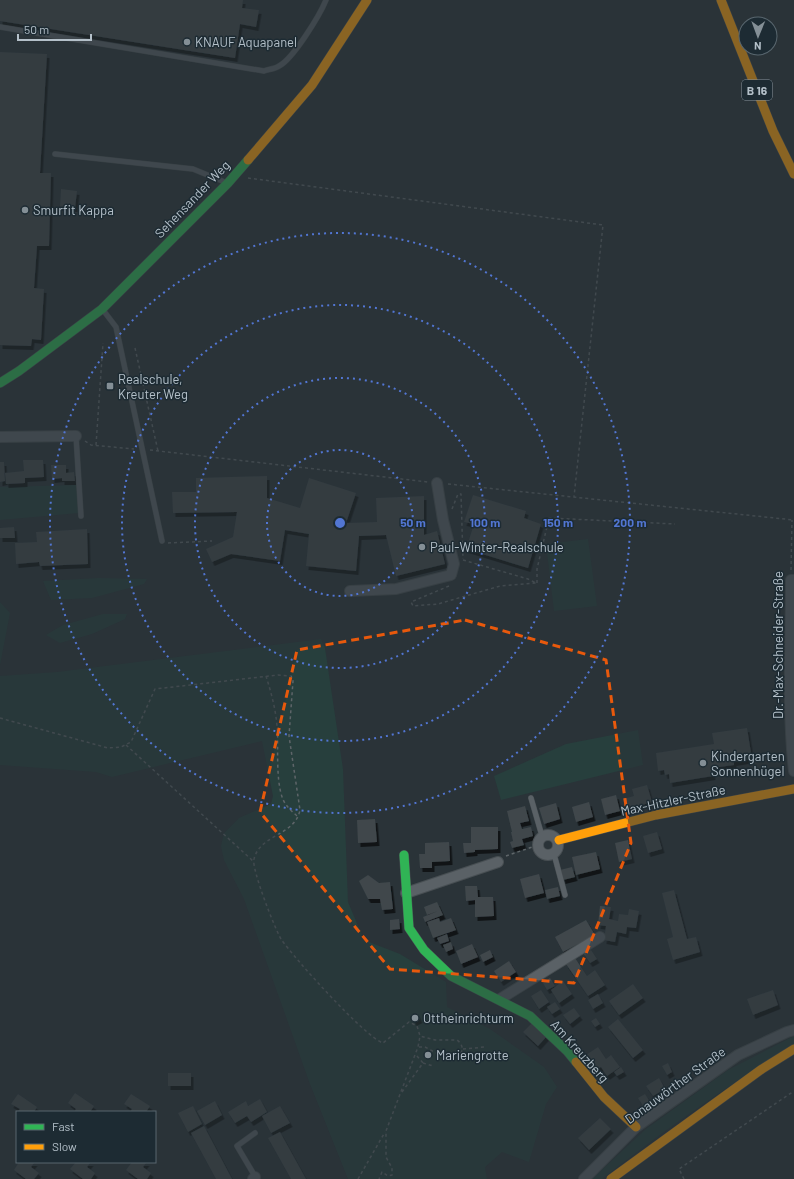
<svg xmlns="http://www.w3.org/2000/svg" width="794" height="1179" font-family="Barlow,sans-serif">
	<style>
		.green { fill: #273f3d }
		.building { fill: #3f474b; filter: url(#shadow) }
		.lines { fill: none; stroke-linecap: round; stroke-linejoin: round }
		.lane-casing { stroke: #484f53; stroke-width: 6 }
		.street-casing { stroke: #484f53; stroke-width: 12 }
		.fast-casing { stroke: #484f53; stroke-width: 10 }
		.slow-casing { stroke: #484f53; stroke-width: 10 }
		.path { stroke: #5e6569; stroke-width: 1.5; stroke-dasharray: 3 3; stroke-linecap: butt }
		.lane { stroke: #5a6166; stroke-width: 5 }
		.street { stroke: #5a6166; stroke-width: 10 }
		.fast { stroke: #30b455; stroke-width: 9 }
		.slow { stroke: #ff9f0a; stroke-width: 9 }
		.marked { fill: none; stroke: #e8590c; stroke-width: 3; stroke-dasharray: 8 5; stroke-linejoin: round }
		.ring { fill: none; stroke: #5276d3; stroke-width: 2; stroke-dasharray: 2 4 }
		.poi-dot { fill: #848f96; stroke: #1d2b33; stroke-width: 1.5 }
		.labels { text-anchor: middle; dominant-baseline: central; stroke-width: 3; stroke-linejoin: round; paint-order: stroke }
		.shield { fill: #1d2b33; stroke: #87939c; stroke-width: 1 }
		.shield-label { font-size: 12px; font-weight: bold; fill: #b4c0c9 }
		.poi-label { font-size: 13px; fill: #b4c0c9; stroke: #1d2b33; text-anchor: start }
		.street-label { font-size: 13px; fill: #b4c0c9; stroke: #1d2b33 }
		.centre { fill: #5276d3; stroke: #1d2b33; stroke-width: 2 }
		.ring-label { font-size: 12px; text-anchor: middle; font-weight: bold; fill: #5276d3; stroke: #1d2b33; stroke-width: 3; stroke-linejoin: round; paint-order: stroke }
	</style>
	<defs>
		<filter id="shadow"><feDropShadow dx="2.5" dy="4" stdDeviation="0" flood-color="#0009"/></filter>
	</defs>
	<rect width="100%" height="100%" fill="#2a3338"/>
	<path class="green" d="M78,485l1,28 -79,7v-33z
		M588,539l9,67 -43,5 -8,-67z
		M99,578l48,1 -3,5 -52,14 -41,2 -8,-19z
		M0,602l10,11 -10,52z
		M103,614h24l-2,5 -33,15 -32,9 -14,-8 17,-10z
		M321,639l4,9 18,121 5,133 16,38 36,14 46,28 1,25 43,22 54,38 13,20 -11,17 -17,58 -27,-10 -17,15 2,12h-139l-38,-95 -66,-185 -20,-39 -3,-14 3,-13 15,-15 32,-14 2,-8 -11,-55 -150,36 -16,-5 -96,-7v-89l57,-4z
		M638,730l5,35 -142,35 -7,-24 72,-32z
		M794,1036v8c-66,42 -130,86 -192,135h-10l54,-50 82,-59z"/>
	<path class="building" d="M0,0h243l-1,8 17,2 -3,17 -16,-3 -5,34 -235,-37z
		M0,52l47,2 -7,119h11l-2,73h-12l-3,42 10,1 -3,51 -9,-1 -1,7 -31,-1z
		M61,189l16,2 -2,17 -15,-1z
		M23,460h20l1,17 -19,1v5l-19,1 -1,-11 19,-2z
		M0,462h4l1,19 -5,1z
		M51,465h15v8l8,-1 1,9h-13v-3l-10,1z
		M267,476v22l33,10 9,-30 47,15 -10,30 31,-1 -1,-24 48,-2v39l13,-4 8,33 -49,12 -10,-41 -27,1 -3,35 -50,-5 3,-32 -24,-4 -5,31 -49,-7 -19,8 -6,-13 27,-12 4,-25 -64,1 -1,-21h24v-14z
		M473,495l53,16 -2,7 17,6 -13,44 -62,-19 8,-25 -10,-2z
		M14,527l1,11h-15v-10z
		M87,529l1,35 -48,2 -1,-4 -23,2 -1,-21 22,-1 -1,-10z
		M747,728l5,31 -18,3v3l-22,3 1,8 -43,7 -1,-9 -4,1 -1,-5 -6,1 -2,-18 58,-9 -2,-11z
		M647,785l5,17 -26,8 -3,-11 11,-3 -2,-7z
		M616,795l4,16 -15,4 -4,-16z
		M589,802l4,15 -17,5 -4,-15z
		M556,803l4,16 -16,5 -5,-16z
		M525,806l4,15 -9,2 2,6 9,-2 2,9 -11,3 2,6 -12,3 -2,-6 3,-1 -2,-9h1l-5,-21z
		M375,819l2,23 -19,1 -1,-23z
		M471,827h27v22l-23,1v2l-11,1 -1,-10h8z
		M657,832l5,17 -14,4 -5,-17z
		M628,840l4,19 -13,3 -4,-19z
		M449,842l1,19 -18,1v6h-12l-1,-14h6v-11z
		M596,852l4,17 -24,6 -4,-18z
		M572,867l3,10 -12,3 -3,-10z
		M539,874l5,19 -19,5 -5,-19z
		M368,875l11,8 11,-1 3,27 -11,1 -2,-11h-12l-9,-18z
		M465,886h12l1,11h15l1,19 -19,1v-17l-9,1z
		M558,887l2,9 -13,3 -2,-9z
		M674,890l13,49 9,-2 4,15 -27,8 -6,-21 6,-2 -11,-44z
		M437,902l6,13 -18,7 -2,-5 15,-6 -11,4 -3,-8z
		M600,906l11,1 -2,12 9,2 1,-7 9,1 1,-6 10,2 -3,17 -9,-1 -1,7 -9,-2 -2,10 -11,-2 2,-14 -8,-1z
		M439,918l1,4 11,-4 5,12 -23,8 -6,-16z
		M399,919l1,10 -10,1v-10z
		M586,920l9,15 -32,17 -8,-15z
		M447,934l2,7 -9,3 -3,-6z
		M451,942l2,7 -7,3 -3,-7z
		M472,944l6,13 -17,7 -5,-13z
		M490,950l3,7 -10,5 -3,-7z
		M591,950l6,9 -7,4 -6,-9z
		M575,958l12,18 8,-6 10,15 -17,11 -22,-32z
		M509,961l7,11 -15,10 -7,-11z
		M550,978l5,8 -8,4 -4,-7z
		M563,981l9,13 -13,9 -8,-13z
		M633,984l10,14 -24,17 -10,-14z
		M541,990l8,12 -10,7 -8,-13z
		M773,990l5,15 -25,10 -6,-16z
		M598,994l5,9 -10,6 -5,-9z
		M555,1002l5,7 -8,5 -5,-7z
		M574,1008l6,8 -10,8 -7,-9z
		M417,1013l3,6 -6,3 -3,-6z
		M596,1018l4,6 -5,3 -4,-6z
		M618,1019l25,31 -10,8 -25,-31z
		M533,1022l14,14 -9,10 -15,-14z
		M598,1047l8,12 5,-4 9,12 -13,9 -6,-9 -9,5 -9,-15z
		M668,1063l4,9 -5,3 -5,-9z
		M621,1067l3,5 -7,4 -3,-4z
		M168,1073h23v13h-23z
		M659,1078l6,11 -12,7 -7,-10z
		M75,1093l19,13 -4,6h-16l2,-3 -8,-6z
		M18,1094l19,13 -3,5h-17l3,-3 -9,-5z
		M131,1094l19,12 -4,6h-16l2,-3 -8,-5z
		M645,1094l5,8 -7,4 -5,-8z
		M260,1099l7,13 -16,10 -4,-6 -12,7 -7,-11 18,-11 2,5z
		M215,1101l7,14 -17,10 -8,-14z
		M193,1106l9,18 -14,8 -10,-19z
		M280,1106l10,17 -19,10 -9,-17z
		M600,1118l11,11 -22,21 -11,-12z
		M204,1126l28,53h-16l-25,-46z
		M280,1132l26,47h-15l-23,-41z
		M19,1162h16l-4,5 8,6 -5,6h-8l-12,-9z
		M76,1162h15l-4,5 8,6 -4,6h-8l-13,-10z
		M132,1162h15l-4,5 8,6 -4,6h-9l-12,-9z"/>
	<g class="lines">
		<g class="lane-casing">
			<path id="lane" d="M0,27l264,44c5,-2 11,-2 15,-5 14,-7 41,-51 47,-66
				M55,154l138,15 34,14
				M103,310l13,17 46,214
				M76,436l5,80
				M531,798l11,38
				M554,854l11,41
				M255,1133l-18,13 19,32"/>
		</g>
		<g class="street-casing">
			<path id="street" d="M0,437l76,-1
				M794,580h-3c0,64 -4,128 3,191
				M350,591l46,-2 55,-14 3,-11 -11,-44 -6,-37
				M538 845a10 10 0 1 1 20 0a10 10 0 1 1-20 0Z
				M406,893l92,-31
				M500,999l100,-62
				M253,1179l2,-2
				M584,1179l52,-52 102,-72 49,-23 7,-2"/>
		</g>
		<g class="fast-casing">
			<path id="fast" d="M0,383l19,-12 83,-62 126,-126 20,-23
				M404,855l5,73 15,22 27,26 79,40 37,35 9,11"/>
		</g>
		<g class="slow-casing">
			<path id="slow" d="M721,0l52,131 21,43
				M248,160l64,-75 55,-85
				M559,840l97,-25 138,-26
				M576,1062l28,35 32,30
				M611,1179l151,-110 32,-20"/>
		</g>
		<path class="path" d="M248,178l355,47 -29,272
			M135,348l23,103
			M85,441l6,4 43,4
			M96,445l7,-102
			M150,450l278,32
			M448,484l346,36
			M452,509l6,-15h3l2,65
			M168,543l44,-2
			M463,560l65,19 8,4
			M791,570l1,-50
			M537,583v-14l12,-51 126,6
			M449,586l-38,16 2,4 25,-2 62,-18 37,-3
			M266,676c5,16 10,34 11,51 2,20 -3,64 10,79 3,4 7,7 11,11
			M0,718l108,30 13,-1 10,-5 24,-53 123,-14 13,1 2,5 -4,55 11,74c-5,26 -40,24 -46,49 -3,9 21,70 27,80 12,18 85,99 102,104l26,-21 8,4 3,10 -2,11 -32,84v26l6,11v7l-4,1 -6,-4 -3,7
			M126,745l127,116
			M506,856l32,-11
			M419,1047h6l26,14c10,-5 16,-13 6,-21h-22l-15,-4
			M463,1049l22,-2
			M423,1063l10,3
			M402,1092l21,-29 -7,-8
			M358,1179l27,-47
			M684,1179l-5,-10 115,-78"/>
		<use href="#lane" class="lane"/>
		<use href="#street" class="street"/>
		<use href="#fast" class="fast"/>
		<use href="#slow" class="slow"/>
	</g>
	<path d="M0 0H794V1179H0ZM465,620l141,40 25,183 -57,140 -184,-14 -130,-157 37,-162z" fill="#2a3338" fill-opacity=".55" fill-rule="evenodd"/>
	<path class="marked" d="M465,620l141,40 25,183 -57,140 -184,-14 -130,-157 37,-162z"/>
	<g class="ring">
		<circle cx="340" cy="523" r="73"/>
		<circle cx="340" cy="523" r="145"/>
		<circle cx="340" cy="523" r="218"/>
		<circle cx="340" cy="523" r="290"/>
	</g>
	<g class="poi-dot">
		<circle cx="187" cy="42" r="4"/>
		<circle cx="25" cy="210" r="4"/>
		<rect x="106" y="382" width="8" height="8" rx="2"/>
		<circle cx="422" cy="547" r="4"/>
		<circle cx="703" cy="763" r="4"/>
		<circle cx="415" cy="1018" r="4"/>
		<circle cx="428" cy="1055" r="4"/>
	</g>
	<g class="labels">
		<rect class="shield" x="742" y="80" width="30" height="20" rx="3"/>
		<g class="shield-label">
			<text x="757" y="90">B 16</text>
		</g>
		<g class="poi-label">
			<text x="195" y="42">KNAUF Aquapanel</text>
			<text x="33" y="210">Smurfit Kappa</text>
			<text x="118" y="379">Realschule,<tspan x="118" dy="15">Kreuter Weg</tspan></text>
			<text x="430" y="547">Paul-Winter-Realschule</text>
			<text x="711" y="756">Kindergarten<tspan x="711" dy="15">Sonnenhügel</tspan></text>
			<text x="423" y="1018">Ottheinrichturm</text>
			<text x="436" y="1055">Mariengrotte</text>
		</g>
		<g class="street-label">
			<text transform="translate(192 199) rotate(-46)">Sehensander Weg</text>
			<text transform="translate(778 645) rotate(-90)">Dr.-Max-Schneider-Straße</text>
			<text transform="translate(673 800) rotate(-12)">Max-Hitzler-Straße</text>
			<text transform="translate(580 1051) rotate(48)">Am Kreuzberg</text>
			<text transform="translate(675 1085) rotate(-36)">Donauwörther Straße</text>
		</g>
	</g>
	<circle cx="340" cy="523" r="6" class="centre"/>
	<g class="ring-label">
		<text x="413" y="527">50 m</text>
		<text x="485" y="527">100 m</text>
		<text x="558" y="527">150 m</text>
		<text x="630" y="527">200 m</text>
	</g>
	<rect x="16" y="1111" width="140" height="52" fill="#1d2b33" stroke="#59676f"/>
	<rect x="24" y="1124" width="20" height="6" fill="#30b455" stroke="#59676f"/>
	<text x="52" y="1131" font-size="12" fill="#b4c0c9">Fast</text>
	<rect x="24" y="1144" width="20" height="6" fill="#ff9f0a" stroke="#59676f"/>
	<text x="52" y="1151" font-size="12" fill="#b4c0c9">Slow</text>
	<g transform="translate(758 36) rotate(181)"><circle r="19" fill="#1d2b33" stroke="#59676f"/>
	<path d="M0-3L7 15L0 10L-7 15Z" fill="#848f96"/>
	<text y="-6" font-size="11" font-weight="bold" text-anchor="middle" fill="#b4c0c9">N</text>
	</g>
	<path d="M18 34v6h73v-6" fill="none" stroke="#b4c0c9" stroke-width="2"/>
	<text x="24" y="34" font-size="12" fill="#b4c0c9" stroke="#1d2b33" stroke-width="3" paint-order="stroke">50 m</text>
</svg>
